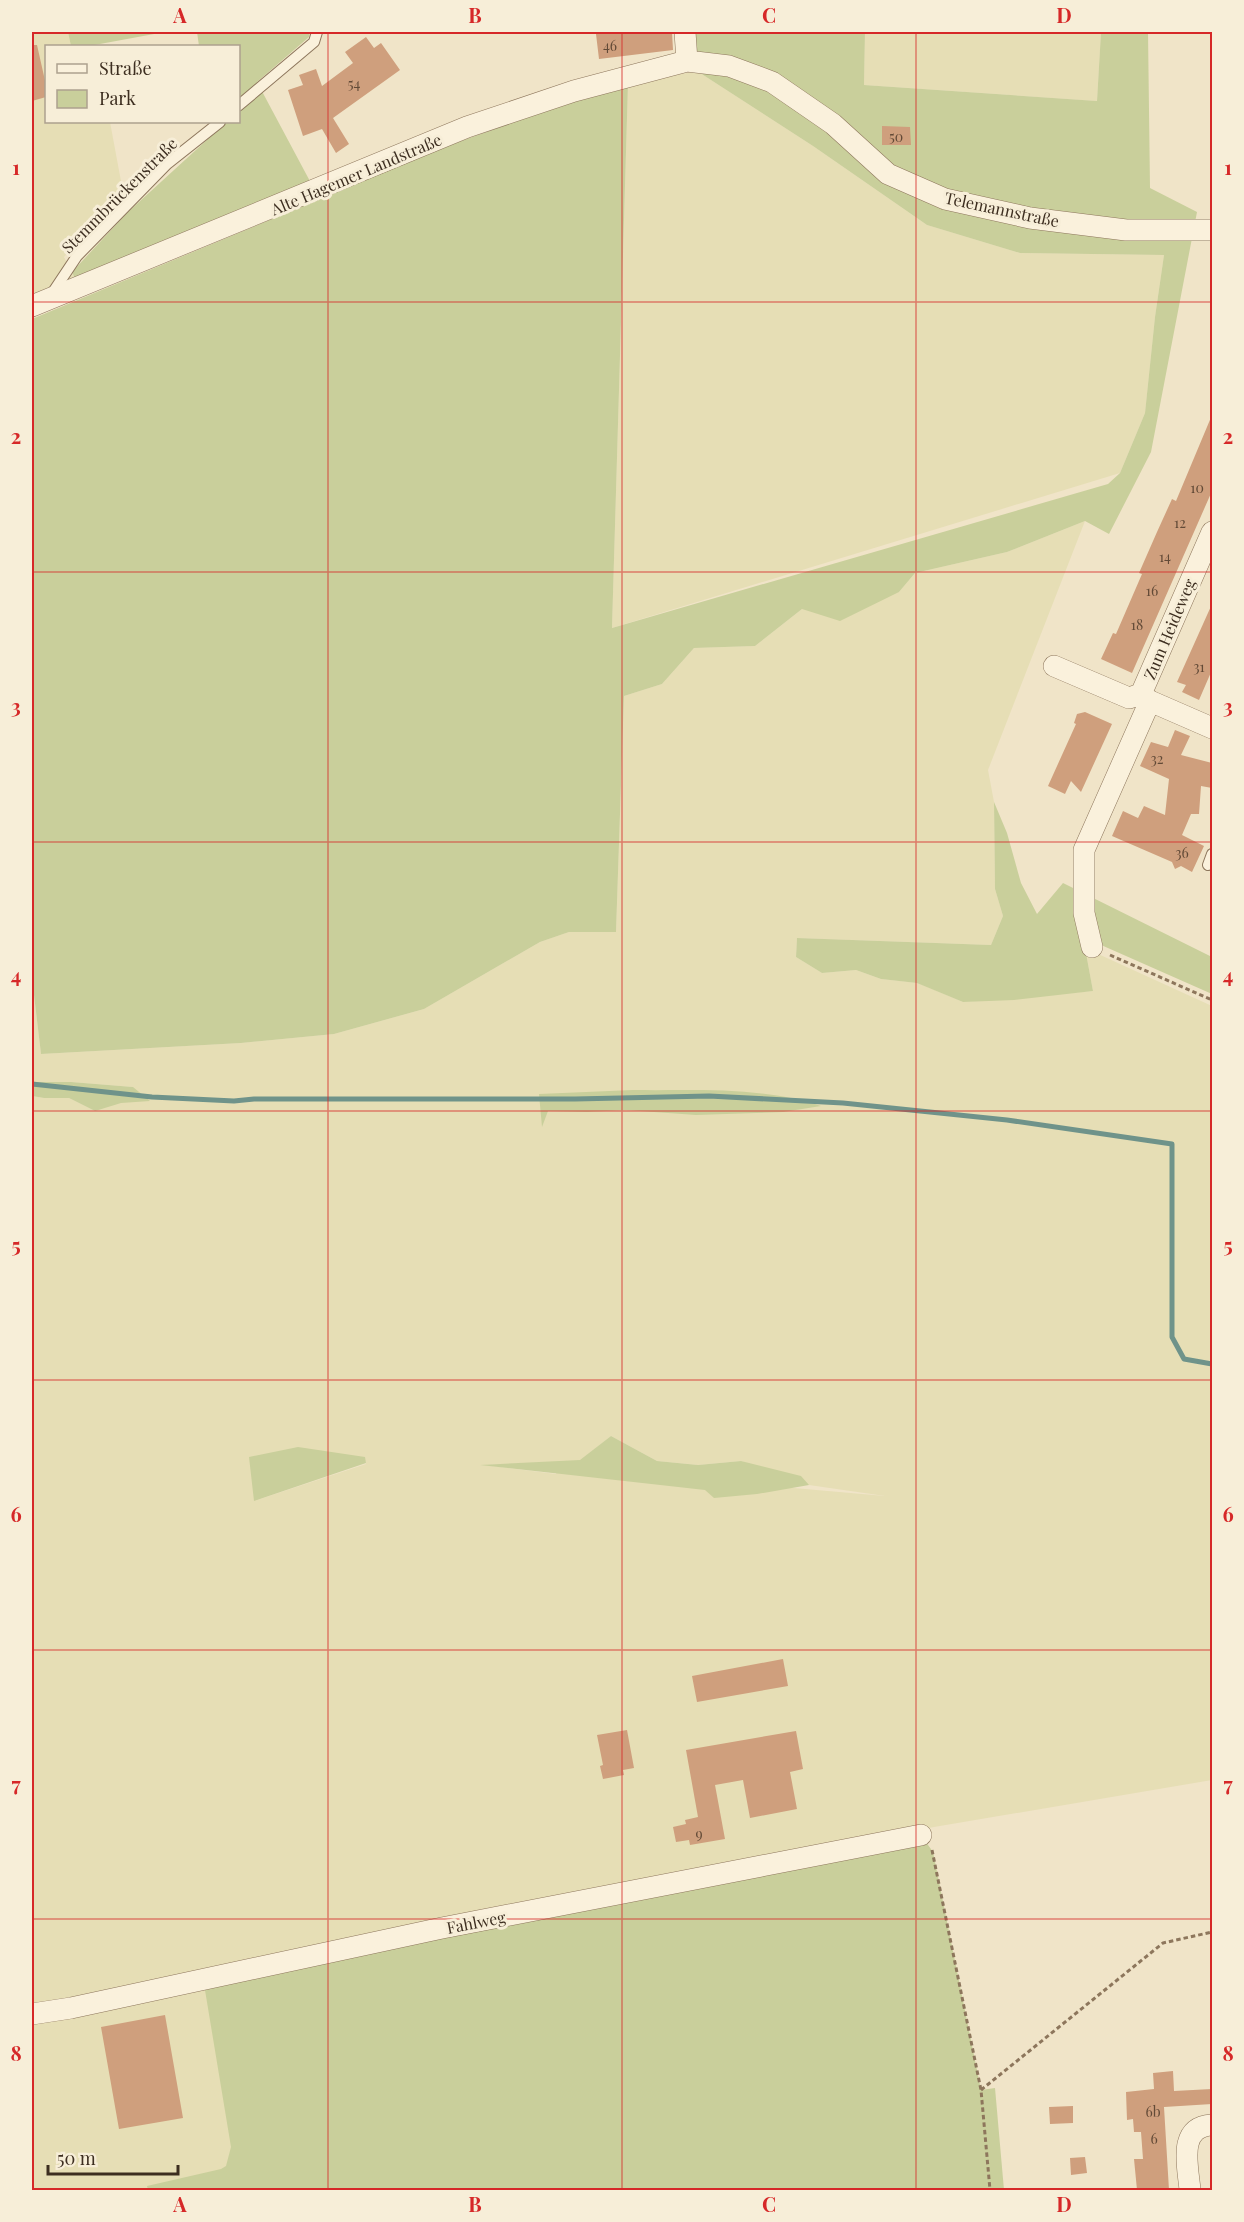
<svg xmlns="http://www.w3.org/2000/svg" width="1244" height="2222" font-family="'Playfair Display',serif">
	<style>
		.farmland { fill: #e6deb5; fill-rule: evenodd }
		.green { fill: #c9cf9b }
		.lines { fill: none; stroke-linecap: round; stroke-linejoin: round }
		.stream { stroke: #6f938a; stroke-width: 5 }
		.building { fill: #cf9f7d }
		.lane-casing { stroke: #8d765c; stroke-width: 12 }
		.street-casing { stroke: #8d765c; stroke-width: 22 }
		.path { stroke: #8d765c; stroke-width: 3; stroke-dasharray: 4.5 3; stroke-linecap: butt }
		.lane { stroke: #faf1dc; stroke-width: 10 }
		.street { stroke: #faf1dc; stroke-width: 21 }
		.grid { fill: none; stroke: #d62828; stroke-width: 1.5; stroke-opacity: 0.55 }
		.labels { text-anchor: middle; dominant-baseline: central; stroke-width: 6; stroke-linejoin: round; paint-order: stroke }
		.number-label { font-size: 14px; fill: #624a37 }
		.street-label { font-size: 16px; fill: #3d2e20; stroke: #f7eed8 }
		.neatline { fill: none; stroke: #d62828; stroke-width: 2 }
		.grid-label { font-size: 20px; text-anchor: middle; font-weight: bold; fill: #d62828 }
	</style>
	<rect width="100%" height="100%" fill="#f0e4c8"/>
	<path class="farmland" d="M32,32h36l3,14h-25v76h64l13,70 -59,65 16,31 -48,18z
		M865,32h236l-4,69 -233,-16z
		M697,71l116,75 114,79 93,28 144,2 -9,62 -10,96 -25,60 -508,155 16,-544z
		M1085,521l-97,249 6,32 1,87 8,27 -12,29 -194,-7 -1,19 26,16 34,-3 25,9 37,4 45,19 130,-11 -8,-43 127,58v774l-278,47 -329,63 -360,300h-213v-1094l12,2h25l26,13 38,-24 -62,-5 -39,1v-105l9,76 200,-11 93,-9 90,-25 116,-67 29,-10h47l8,-236 38,-12 32,-36 61,-2 47,-37 97,-17 16,-19 92,-21zM611,1436l46,25 41,4 43,-4 68,24 76,11 -329,-29v7l-71,-9 95,-4zM364,1457l2,7 -112,37z"/>
	<path class="green" d="M68,32h97l-76,14h-18z
		M197,32h113l-1,5 -52,45 55,103 -236,96 -4,-9 55,-59 82,-75 -1,-16h30v-76h-39z
		M693,32h172l-1,53 233,16 4,-69h47l2,156 47,24 -46,240 -42,82 -24,-13 -78,31 -92,21 -16,19 -59,29 -38,-12 -47,37 -61,2 -32,36 -38,12 -8,236h-47l-29,10 -116,67 -90,25 -93,9 -200,11 -9,-76v-659l418,-174 139,-50 39,-11 -16,544 496,-144 12,-11 25,-60 10,-96 9,-62 -144,-2 -93,-28 -114,-79 -116,-75z
		M994,802l13,31 14,50 16,31 26,-31 149,74v37l-129,-57 10,54 -79,9 -51,2 -46,-19 -36,-4 -25,-9 -34,3 -26,-16 1,-19 194,7 12,-29 -8,-27z
		M32,1082h39l62,5 17,14 -29,2 -26,8 -26,-13h-25l-12,-2z
		M633,1090c61,1 129,-4 188,16l-38,6 -87,3 -70,-5 -39,2 -39,-1 -6,16 -3,-33z
		M611,1436l46,25 41,4 43,-4 60,15 8,9 -52,9 -43,4 -9,-8 -225,-25 100,-5z
		M298,1447l67,10 1,6 -112,38 -5,-44z
		M921,1835l12,17 48,238 14,-2 9,102h-856l-1,-4 74,-17 5,-3 5,-19 -28,-169z"/>
	<g class="lines">
		<path class="stream" d="M32,1084l120,13 82,4 20,-2h321l134,-3 134,7 164,17 165,24v193l12,22 28,5"/>
	</g>
	<path class="building" d="M613,32h59l1,18 -74,9 -3,-25z
		M366,37l8,11 7,-5 19,27 -67,48 16,26 -13,9 -14,-24 -19,7 -15,-46 15,-5 -4,-10 17,-6 6,17 31,-23 -8,-11z
		M32,45h5l9,40v12l-14,4z
		M882,126l28,1 1,18h-29z
		M1212,415v76l-80,182 -31,-14 12,-26 3,1 26,-60 -3,-1 18,-41 15,-33 4,2z
		M1212,604v66l-13,30 -17,-8 4,-7 -9,-3z
		M1085,712l27,12 -31,68 -10,-11 -6,13 -17,-8 28,-62 -2,-1 3,-9z
		M1175,730l15,6 -9,19 31,8v25l-11,-2 -2,28h-8l-9,21 22,11 -12,26 -11,-6 -6,3 -3,-7 -60,-26 11,-25 15,7 6,-12 21,9 4,-36 -29,-13 11,-24 17,5z
		M783,1659l5,27 -91,16 -5,-26z
		M627,1730l7,38 -11,2 1,5 -21,4 -3,-13 3,-1 -6,-30z
		M796,1731l7,38 -13,3 7,37 -47,9 -7,-38 -28,5 10,54 -35,6 -1,-5 -13,2 -3,-15 13,-3 -1,-4 13,-3 -12,-67z
		M165,2015l18,103 -64,11 -18,-102z
		M1173,2071l1,20 38,-2v15l-48,3 5,83h-32l-3,-31h9l-2,-27h-7l-1,-13 -6,1 -1,-28 28,-3 -1,-16z
		M1073,2106v17l-23,1 -1,-17z
		M1085,2157l2,16 -16,2 -1,-17z"/>
	<g class="lines">
		<g class="lane-casing">
			<path id="lane" d="M238,106l76,-64 3,-10
				M51,295l26,-39 90,-92 53,-42
				M1208,865l4,-11"/>
		</g>
		<g class="street-casing">
			<path id="street" d="M685,32l2,29
				M32,306l435,-179 107,-36 113,-30 42,5 43,16 61,42 55,50 57,25 85,19 96,12h86
				M1054,666l75,32 12,-4 71,-162
				M1141,694l9,7 62,27
				M1092,947l-8,-34v-63l66,-149
				M32,2014l39,-6 371,-80 479,-93
				M1190,2190c-2,-24 -13,-63 22,-65"/>
		</g>
		<path class="path" d="M1110,955l102,45
			M932,1850l49,240 9,100
			M981,2090l182,-147 49,-11"/>
		<use href="#lane" class="lane"/>
		<use href="#street" class="street"/>
	</g>
	<path class="grid" d="M328,32v2158M622,32v2158M916,32v2158M32,302h1180M32,572h1180M32,842h1180M32,1111h1180M32,1380h1180M32,1650h1180M32,1919h1180"/>
	<g class="labels">
		<g class="number-label">
			<text x="610" y="45">46</text>
			<text x="354" y="83">54</text>
			<text x="896" y="136">50</text>
			<text x="1197" y="487">10</text>
			<text x="1180" y="522">12</text>
			<text x="1165" y="556">14</text>
			<text x="1152" y="590">16</text>
			<text x="1137" y="624">18</text>
			<text x="1199" y="666">31</text>
			<text x="1157" y="758">32</text>
			<text x="1182" y="852">36</text>
			<text x="699" y="1833">9</text>
			<text x="1153" y="2111">6b</text>
			<text x="1154" y="2138">6</text>
		</g>
		<g class="street-label">
			<text transform="translate(356 174) rotate(-23)">Alte Hagemer Landstraße</text>
			<text transform="translate(119 195) rotate(-45)">Stemmbrückenstraße</text>
			<text transform="translate(1002 209) rotate(12)">Telemannstraße</text>
			<text transform="translate(1169 629) rotate(-67)">Zum Heideweg</text>
			<text transform="translate(476 1922) rotate(-11)">Fahlweg</text>
		</g>
	</g>
	<rect width="1244" height="2222" fill="none" stroke="#f7eed8" stroke-width="66"/>
	<rect x="45" y="45" width="195" height="78" fill="#f7eed8" stroke="#ada18e" stroke-width="1.5"/>
	<rect x="57" y="64" width="30" height="9" fill="#faf1dc" stroke="#ada18e" stroke-width="1.5"/>
	<text x="99" y="75" font-size="18" fill="#3d2e20">Straße</text>
	<rect x="57" y="90" width="30" height="18" fill="#c9cf9b" stroke="#ada18e" stroke-width="1.5"/>
	<text x="99" y="105" font-size="18" fill="#3d2e20">Park</text>
	<path d="M48 2165v9h130v-9" fill="none" stroke="#3d2e20" stroke-width="3"/>
	<text x="57" y="2165" font-size="18" fill="#3d2e20" stroke="#f7eed8" stroke-width="4.5" paint-order="stroke">50 m</text>
	<rect x="33" y="33" width="1178" height="2156" class="neatline"/>
	<g class="grid-label">
		<text x="180" y="23">A</text>
		<text x="475" y="23">B</text>
		<text x="769" y="23">C</text>
		<text x="1064" y="23">D</text>
		<text x="16" y="175">1</text>
		<text x="1228" y="175">1</text>
		<text x="16" y="444">2</text>
		<text x="1228" y="444">2</text>
		<text x="16" y="714">3</text>
		<text x="1228" y="714">3</text>
		<text x="16" y="983">4</text>
		<text x="1228" y="983">4</text>
		<text x="16" y="1253">5</text>
		<text x="1228" y="1253">5</text>
		<text x="16" y="1522">6</text>
		<text x="1228" y="1522">6</text>
		<text x="16" y="1792">7</text>
		<text x="1228" y="1792">7</text>
		<text x="16" y="2061">8</text>
		<text x="1228" y="2061">8</text>
		<text x="180" y="2212">A</text>
		<text x="475" y="2212">B</text>
		<text x="769" y="2212">C</text>
		<text x="1064" y="2212">D</text>
	</g>
</svg>
